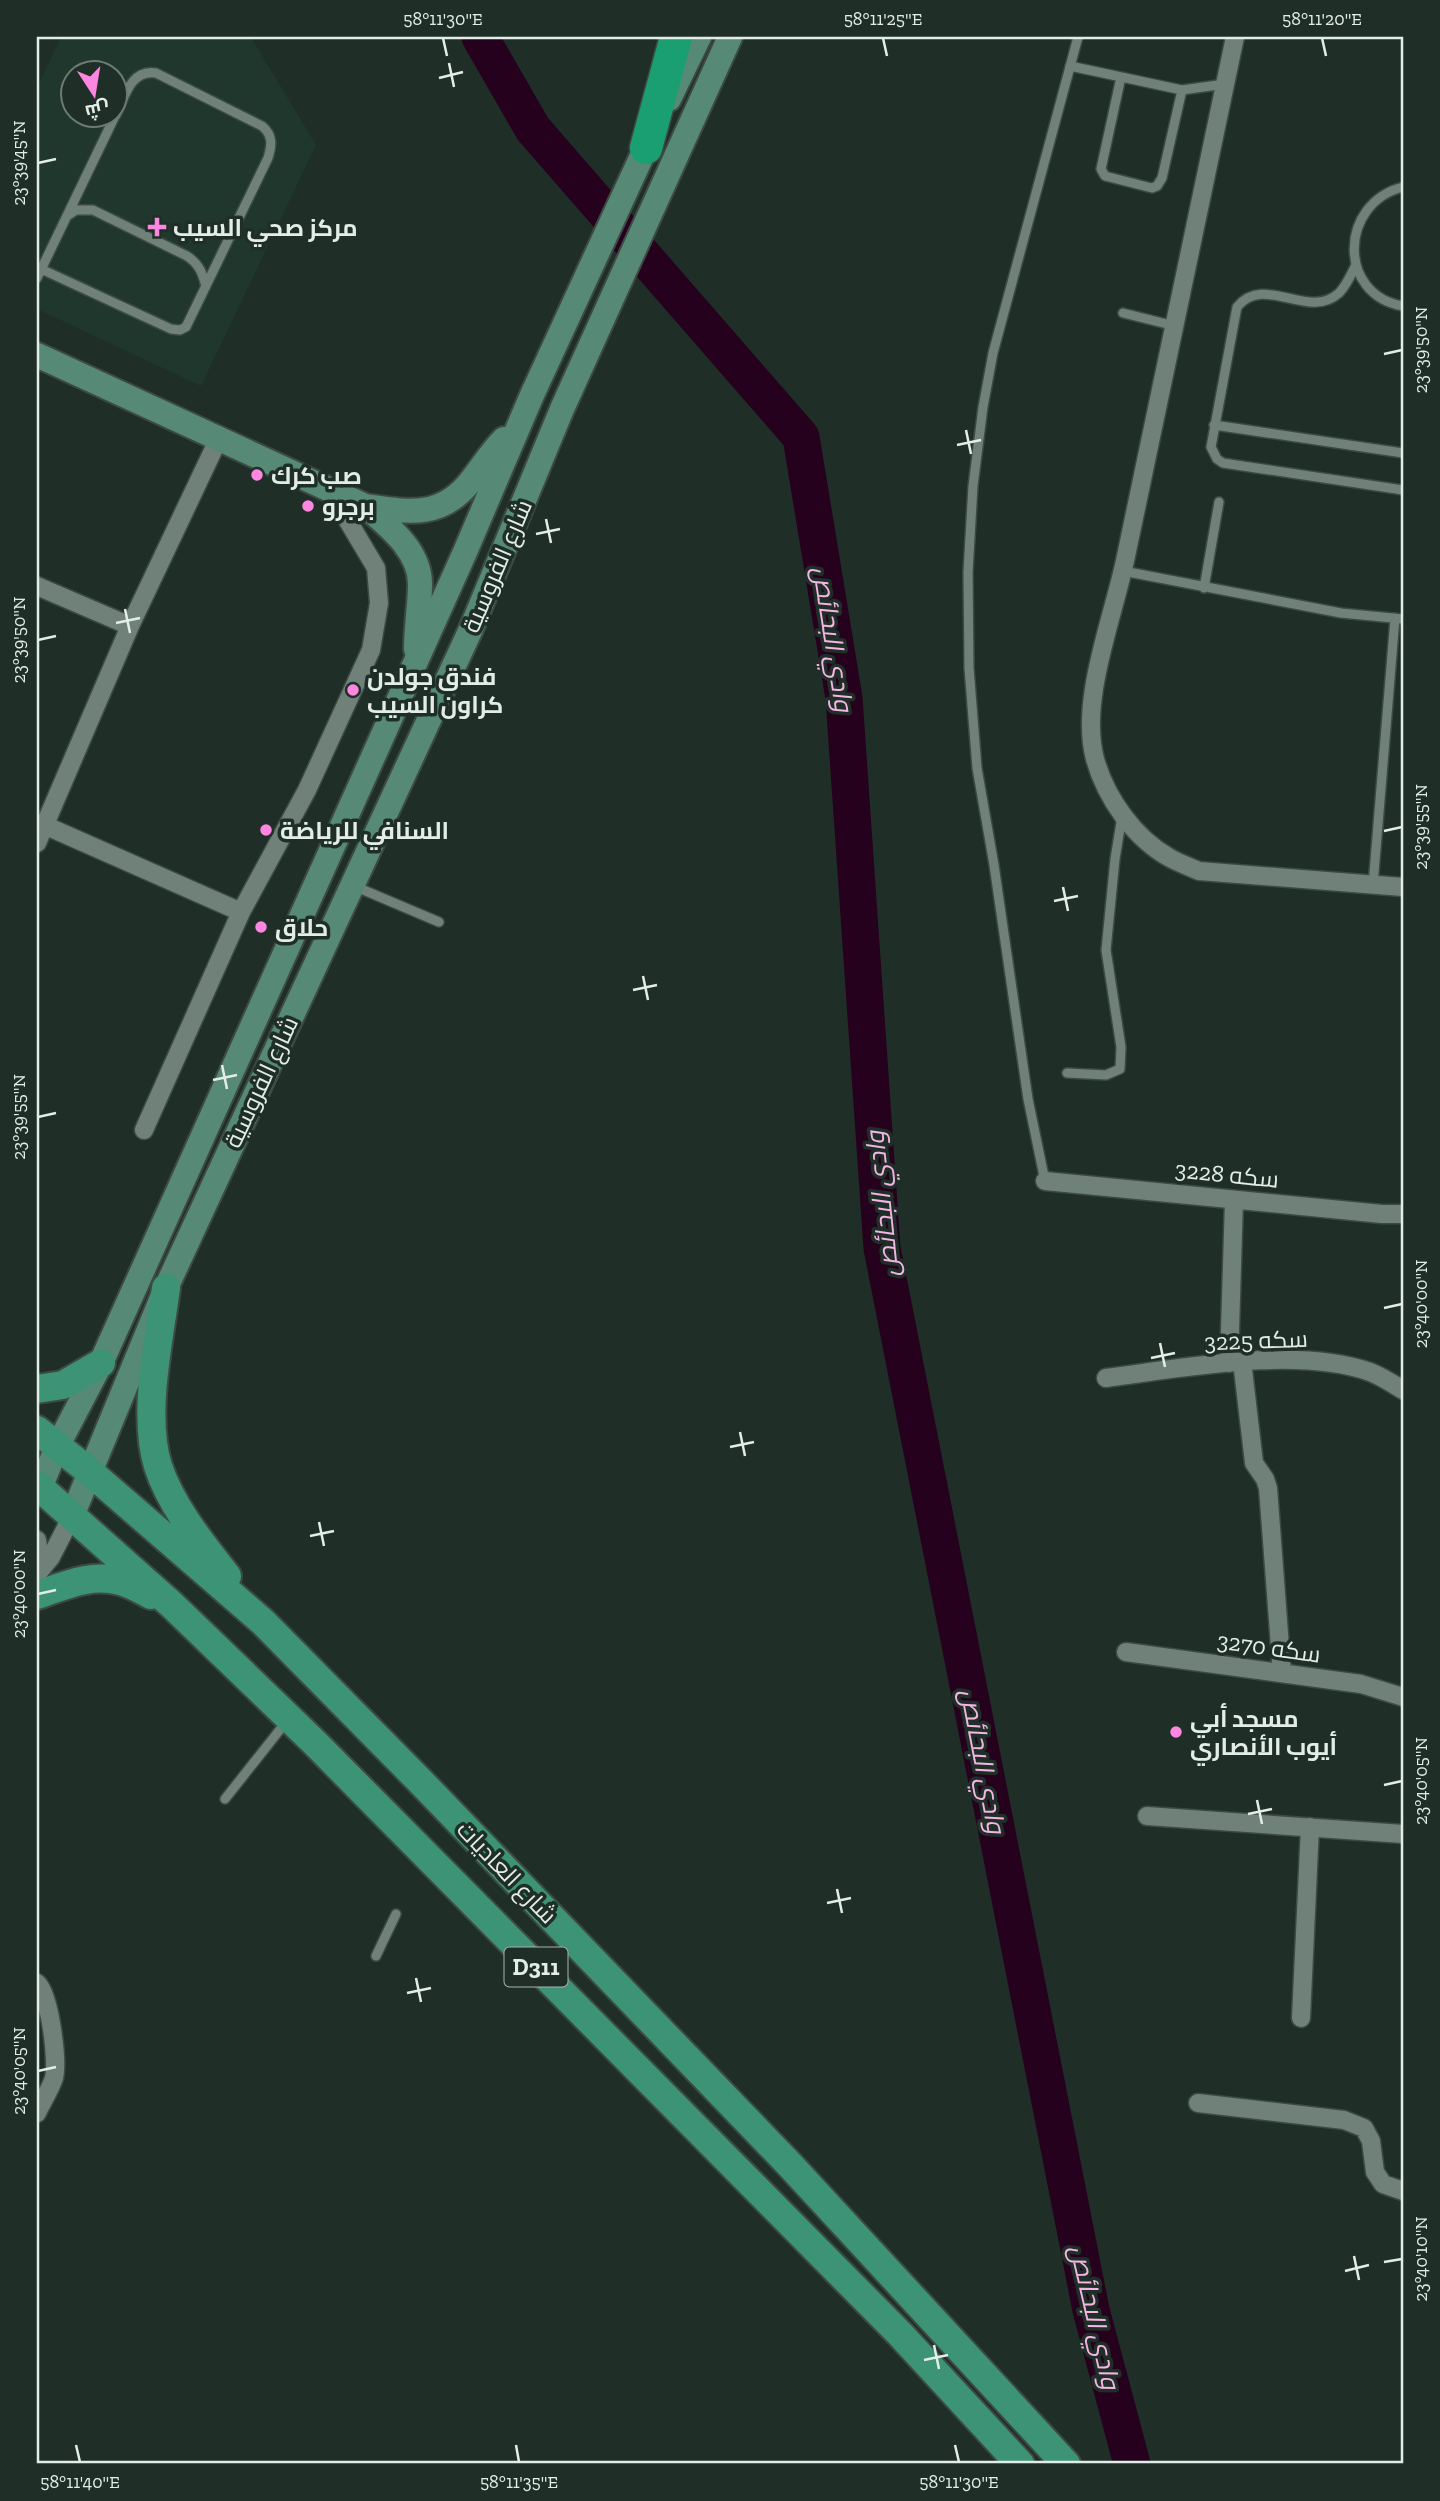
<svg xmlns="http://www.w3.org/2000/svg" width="1440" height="2501" font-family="'Zilla Slab',Cairo,serif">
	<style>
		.built { fill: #1f372c; fill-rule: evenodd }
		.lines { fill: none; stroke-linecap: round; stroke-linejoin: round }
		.river { stroke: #25011e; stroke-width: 37 }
		.lane-casing { stroke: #3d4a44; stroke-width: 12 }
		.street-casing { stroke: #3d4a44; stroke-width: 21 }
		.secondary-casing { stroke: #3d4a44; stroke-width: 28 }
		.primary-casing { stroke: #3d4a44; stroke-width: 32 }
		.highway-casing { stroke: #3d4a44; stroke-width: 35 }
		.lane { stroke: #6f8178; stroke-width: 9 }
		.street { stroke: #6f8178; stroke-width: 18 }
		.secondary { stroke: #568a76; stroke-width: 24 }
		.primary { stroke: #3c9375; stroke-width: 28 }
		.highway { stroke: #1a9f73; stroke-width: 32 }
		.ticks { fill: none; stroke: #e3ede8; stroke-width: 2.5 }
		.poi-dot { fill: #fd86e1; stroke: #1f2f28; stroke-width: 2.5 }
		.labels { text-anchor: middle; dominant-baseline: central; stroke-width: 7; stroke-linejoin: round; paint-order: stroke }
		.shield { fill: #1f2f28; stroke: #a8b4ae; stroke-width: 2 }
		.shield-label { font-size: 23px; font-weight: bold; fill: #e3ede8 }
		.poi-label { font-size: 24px; font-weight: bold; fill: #e3ede8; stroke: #1f2f28; text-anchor: start }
		.street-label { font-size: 24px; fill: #e3ede8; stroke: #1f2f28 }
		.water-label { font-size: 26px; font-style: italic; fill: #f5b5e4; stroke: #1f2f28 }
		.neatline { fill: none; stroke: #e3ede8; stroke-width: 2.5 }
		.ticks-label { font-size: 18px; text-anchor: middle; fill: #e3ede8 }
	</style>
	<rect width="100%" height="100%" fill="#1f2f28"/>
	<path class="built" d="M61,37h190l65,108 -115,241 -164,-77v-221zM74,74h42v42h-42z"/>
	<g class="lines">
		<path class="river" d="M480,37l53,92 268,308 43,261 38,550 209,1062 41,154"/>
		<g class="lane-casing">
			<path id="lane" d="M1070,66l112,24 43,-6
				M1121,77l-20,92 4,7 47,12 5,-2 5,-8 20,-88
				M1403,187c-64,16 -66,108 0,119
				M67,216l9,-6h17l94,46c12,8 15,16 19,30
				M1356,265c-5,9 -9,20 -17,28 -31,28 -74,-20 -102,14l-26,140 6,12 6,4 180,27
				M41,269l130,60 9,1 6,-3 82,-169c4,-13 5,-23 -6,-32l-106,-53c-25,-4 -31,23 -40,42
				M37,278l78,-162
				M1123,313l52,13
				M1214,425l189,28
				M1123,571l218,42 62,6
				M1204,588l15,-86
				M1373,885l22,-267
				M354,886l85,36
				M1067,1073l39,2 14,-6 1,-22 -15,-97 9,-91 7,-43
				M1045,1181l-17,-82 -34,-234 -17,-97 -8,-100 -1,-96 5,-86 10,-79 10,-54 85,-316
				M225,1799l61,-77
				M376,1956l20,-42"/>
		</g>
		<g class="street-casing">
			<path id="street" d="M1235,37c-36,173 -72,346 -109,519 -12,60 -47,144 -31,203 11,39 39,79 75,99 9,5 20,9 29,13l204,16
				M37,586l93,40
				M44,825l197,87
				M37,843l93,-217 89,-188
				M144,1130l97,-218 66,-122 64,-140 8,-47 -3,-35 -47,-79
				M1045,1181l337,33h21
				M1242,1361l12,102 11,16 3,9 14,185
				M1229,1363l5,-163
				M1106,1378c77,-10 191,-32 264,-6 11,4 23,12 33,18
				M37,1540l4,28
				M37,1574l14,-17 21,-41
				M1126,1652l235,32 42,13
				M1147,1816l256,18
				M37,1983c13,12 21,77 17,95 -4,12 -12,24 -17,35
				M1301,2018l9,-191
				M1198,2103l146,17 20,8 7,13 4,31 8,12 20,7"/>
		</g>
		<g class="secondary-casing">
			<path id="secondary" d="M669,99l30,-62
				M37,355l328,151c43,6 75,13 105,-24 12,-15 21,-30 34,-43
				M365,506c23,20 55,44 55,78 0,20 -4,43 -4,65
				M40,1488l17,-41 44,-84 364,-811 67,-157 121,-263
				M72,1516l94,-228 305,-659 91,-220 168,-372"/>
		</g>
		<g class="primary-casing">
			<path id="primary" d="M166,1288c-7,53 -24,127 -8,178 13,40 43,77 69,110
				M37,1389l26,-4 38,-22
				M37,1430l53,42 173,150 157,159 370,384 276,299
				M37,1485l135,120 144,139 584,590 120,130
				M37,1595c27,-9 54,-22 83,-14 10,2 21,9 31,14"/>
		</g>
		<g class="highway-casing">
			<path id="highway" d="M646,148l30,-111"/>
		</g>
		<use href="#lane" class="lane"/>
		<use href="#street" class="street"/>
		<use href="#secondary" class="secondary"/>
		<use href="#primary" class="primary"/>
		<use href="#highway" class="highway"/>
	</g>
	<path class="ticks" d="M443,38l4,18M883,38l4,18M1322,38l4,18M449,63l5,24M439,78l24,-6M38,163l18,-4M1384,354l18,-4M966,430l5,24M957,445l24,-5M546,519l5,24M536,534l24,-5M125,609l5,24M116,623l24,-5M38,640l18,-4M1384,831l18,-4M1063,887l5,24M1054,901l24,-5M643,976l5,24M633,990l24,-5M222,1065l5,24M213,1080l24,-5M38,1117l18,-4M1384,1308l18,-4M1160,1343l5,24M1151,1358l24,-5M740,1432l5,24M730,1447l24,-5M319,1522l5,24M310,1536l24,-5M38,1594l18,-4M1384,1785l18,-4M1257,1800l5,24M1248,1814l24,-5M837,1889l5,24M827,1903l24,-5M416,1978l5,24M407,1993l24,-5M38,2071l18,-4M1354,2256l5,24M1384,2262l18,-3M1345,2271l24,-6M934,2345l5,24M924,2360l24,-5M76,2445l4,17M516,2445l3,17M955,2445l4,17"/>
	<g class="poi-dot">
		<path d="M153.5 216.5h7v7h7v7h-7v7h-7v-7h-7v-7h7z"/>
		<circle cx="257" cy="475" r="7"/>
		<circle cx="308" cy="506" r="7"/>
		<circle cx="353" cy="690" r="7"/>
		<circle cx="266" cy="830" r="7"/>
		<circle cx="261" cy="927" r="7"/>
		<circle cx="1176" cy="1732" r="7"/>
	</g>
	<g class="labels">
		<rect class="shield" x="504.5" y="1947.5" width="63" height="39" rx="5"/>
		<g class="shield-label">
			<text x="536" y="1967">D311</text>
		</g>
		<g class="poi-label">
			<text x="173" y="227">مركز صحي السيب</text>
			<text x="271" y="475">صب كرك</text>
			<text x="322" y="506">برجرو</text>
			<text x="367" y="676">فندق جولدن<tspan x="367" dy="28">كراون السيب</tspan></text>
			<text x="280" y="830">السنافي للرياضة</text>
			<text x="275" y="927">حلاق</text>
			<text x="1190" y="1718">مسجد أبي<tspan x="1190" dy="28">أيوب الأنصاري</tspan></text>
		</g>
		<g class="street-label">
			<text transform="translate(497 566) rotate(-67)">شارع الفروسية</text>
			<text transform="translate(261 1082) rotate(-65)">شارع الفروسية</text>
			<text transform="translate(1227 1174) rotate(6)">سكه 3228</text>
			<text transform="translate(1256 1340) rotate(-2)">سكه 3225</text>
			<text transform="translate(1269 1647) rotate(8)">سكه 3270</text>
			<text transform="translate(507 1872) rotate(46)">شارع العاديات</text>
		</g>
		<g class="water-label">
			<text transform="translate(833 639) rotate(81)">وادي البحائص</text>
			<text transform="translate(882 1204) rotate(-96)">وادي البحائص</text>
			<text transform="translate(983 1761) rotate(79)">وادي البحائص</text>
			<text transform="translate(1095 2317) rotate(77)">وادي البحائص</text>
		</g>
	</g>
	<rect width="1440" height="2501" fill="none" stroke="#1f2f28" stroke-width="77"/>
	<g transform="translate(94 94) rotate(168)"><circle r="33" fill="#1f2f28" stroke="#6d7b75" stroke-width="2"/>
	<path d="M0-5L12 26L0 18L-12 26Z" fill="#fd86e1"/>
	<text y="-10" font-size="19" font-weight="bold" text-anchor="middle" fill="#e3ede8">ش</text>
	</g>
	<rect x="38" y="38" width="1364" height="2424" class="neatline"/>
	<g class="ticks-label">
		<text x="443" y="25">58°11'30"E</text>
		<text x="883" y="25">58°11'25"E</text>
		<text x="1322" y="25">58°11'20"E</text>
		<text transform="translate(19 163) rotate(-90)" y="6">23°39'45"N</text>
		<text transform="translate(1421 350) rotate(-90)" y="6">23°39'50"N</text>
		<text transform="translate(19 640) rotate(-90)" y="6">23°39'50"N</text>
		<text transform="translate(1421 827) rotate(-90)" y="6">23°39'55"N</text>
		<text transform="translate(19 1117) rotate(-90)" y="6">23°39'55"N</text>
		<text transform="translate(1421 1304) rotate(-90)" y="6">23°40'00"N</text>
		<text transform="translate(19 1594) rotate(-90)" y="6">23°40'00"N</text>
		<text transform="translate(1421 1781) rotate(-90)" y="6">23°40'05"N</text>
		<text transform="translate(19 2071) rotate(-90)" y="6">23°40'05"N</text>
		<text transform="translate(1421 2259) rotate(-90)" y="6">23°40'10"N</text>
		<text x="80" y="2488">58°11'40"E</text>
		<text x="519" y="2488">58°11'35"E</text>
		<text x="959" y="2488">58°11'30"E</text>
	</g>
</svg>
